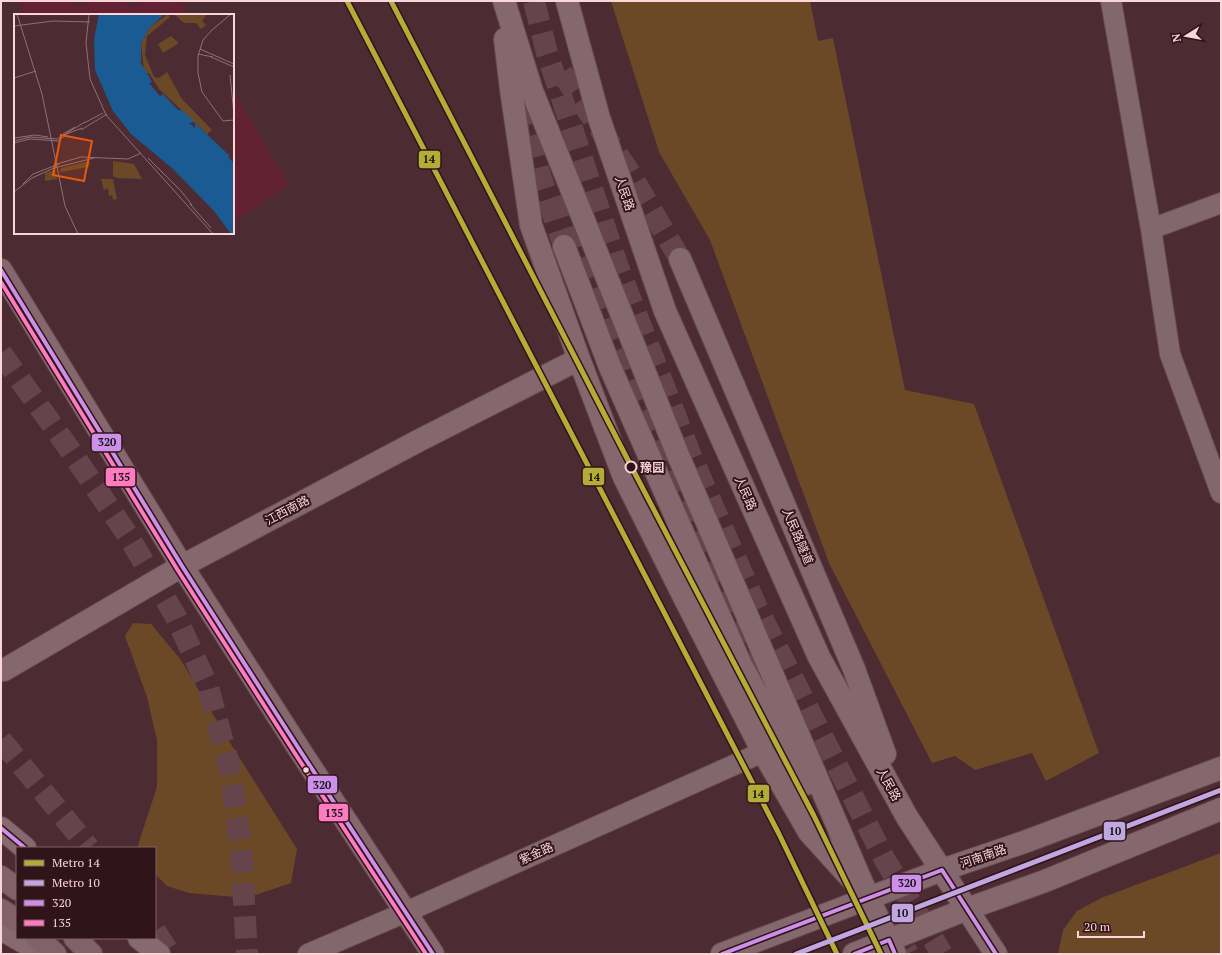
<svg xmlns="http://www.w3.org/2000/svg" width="1222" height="955" font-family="'PT Serif','Noto Sans SC',serif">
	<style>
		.built { fill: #622231 }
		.green { fill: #6b4926 }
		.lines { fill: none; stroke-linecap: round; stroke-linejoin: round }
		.secondary-tunnel { stroke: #66444c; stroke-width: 22; stroke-dasharray: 22 11; stroke-linecap: butt }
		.highway-tunnel { stroke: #66444c; stroke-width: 22; stroke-dasharray: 22 11; stroke-linecap: butt }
		.street-casing { stroke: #684b51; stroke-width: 22 }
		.secondary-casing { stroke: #684b51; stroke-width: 24 }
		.primary-casing { stroke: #684b51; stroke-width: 24 }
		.highway-casing { stroke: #684b51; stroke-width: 24 }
		.street { stroke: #82676d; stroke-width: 20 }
		.secondary { stroke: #84686e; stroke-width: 22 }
		.primary { stroke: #876a6f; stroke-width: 22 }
		.highway { stroke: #816269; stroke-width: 22 }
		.bus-1-casing { stroke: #2f1419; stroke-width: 7 }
		.bus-2-casing { stroke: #2f1419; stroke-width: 7 }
		.bus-1 { stroke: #ce8fe9; stroke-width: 4 }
		.bus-2 { stroke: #fe7ac1; stroke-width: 4 }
		.metro-1-casing { stroke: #2f1419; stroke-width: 8 }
		.metro-2-casing { stroke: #2f1419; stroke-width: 8 }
		.metro-1 { stroke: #b4ac36; stroke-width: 5 }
		.metro-2 { stroke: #c1a7e2; stroke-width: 5 }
		.stop-dot { fill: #2f1419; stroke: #fcd5da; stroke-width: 2 }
		.bus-dot { fill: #fcd5da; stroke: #2f1419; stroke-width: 1.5 }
		.labels { text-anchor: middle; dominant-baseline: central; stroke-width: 4; stroke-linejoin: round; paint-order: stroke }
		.street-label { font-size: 12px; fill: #fcd5da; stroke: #2f1419 }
		.stop-label { font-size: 12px; font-weight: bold; fill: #fcd5da; stroke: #2f1419; text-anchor: start }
		.inset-river { fill: none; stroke: #1a5b94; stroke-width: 2 }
		.inset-road { fill: none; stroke: #926f76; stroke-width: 1 }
		.view { fill: #e8590c; fill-opacity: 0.15; stroke: #e8590c; stroke-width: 2 }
		.inset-edge { fill: none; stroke: #fcd5da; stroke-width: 2 }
		.line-badge { stroke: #2f1419; stroke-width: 1.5 }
		.pale-badge-label { font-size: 11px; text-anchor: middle; font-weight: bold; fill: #111 }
	</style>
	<rect width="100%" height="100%" fill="#4c2b33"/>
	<path class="built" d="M17,1h57l4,6 11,-6h37l4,8 15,-8h35l9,14h-164z
		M233,90l56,95 -56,37z"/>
	<path class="green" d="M611,1h199l8,40 15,-3 72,352 69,14 125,349 -53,28 -14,-28 -57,17 -20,-14 -23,7 -103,-200 -119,-323 -51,-88z
		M133,623l18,1 30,36 48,81 68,108 -6,34 -44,15 -58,-5 -22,-7 -12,-12v-26h-17v-3l19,-58v-47l-10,-43 -22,-61z
		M1221,853v101h-163l5,-24 14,-19 24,-13z"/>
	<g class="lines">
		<path class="secondary-tunnel" d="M534,1l13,52 71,214 71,184 68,157 128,252 57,94
			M562,73l66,97 52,89
			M521,104l17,65 26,77
			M564,194l25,83 142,340 45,90
			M889,921l19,33"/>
		<path class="highway-tunnel" d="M1,353l69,97 57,84 49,83 32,70 20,74 13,87 6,106
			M1,740l88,108
			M155,931l15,23"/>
		<g class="street-casing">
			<path id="street" d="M1111,1l40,228 19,125 51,139
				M1151,229l70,-26
				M308,954l98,-42 357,-160"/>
		</g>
		<g class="secondary-casing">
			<path id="secondary" d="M504,1l28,90 146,364 191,444 26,55
				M567,1l32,117 66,193 154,346 88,160 89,137
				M505,39l6,50 20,136 48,134 45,118 62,124 77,151 46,80 49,54
				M564,246l46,121 131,298 65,119
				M680,259l174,410 31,85
				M1,270l181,296 117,183 134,205
				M1,670h3l178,-104 236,-125 161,-82
				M722,954l220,-84 85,-29 194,-73
				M854,954l113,-45 78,-28 176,-72"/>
		</g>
		<g class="primary-casing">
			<path id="primary" d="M1,828l24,20
				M1,929l43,25
				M139,938l20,16"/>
		</g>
		<g class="highway-casing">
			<path id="highway" d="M1,877l16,12
				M1,910l16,11
				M37,938l18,16
				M75,938l16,16"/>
		</g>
		<use href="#street" class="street"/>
		<use href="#secondary" class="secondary"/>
		<use href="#primary" class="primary"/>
		<use href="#highway" class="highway"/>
		<g class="bus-1-casing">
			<path id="bus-1" d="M1,270l181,296 117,183 134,205
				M1,828l24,20
				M722,954l220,-84 54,84
				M854,954l35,-14 6,14"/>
		</g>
		<g class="bus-2-casing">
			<path id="bus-2" d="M1,282l176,287 117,183 132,202"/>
		</g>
		<use href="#bus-1" class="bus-1"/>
		<use href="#bus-2" class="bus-2"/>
		<g class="metro-1-casing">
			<path id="metro-1" d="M347,1l432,833 58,120
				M391,1l240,465 183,350 67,138"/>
		</g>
		<g class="metro-2-casing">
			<path id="metro-2" d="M796,954l425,-164"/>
		</g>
		<use href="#metro-1" class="metro-1"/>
		<use href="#metro-2" class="metro-2"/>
	</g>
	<circle class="stop-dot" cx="631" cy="467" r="5.5"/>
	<circle class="bus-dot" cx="306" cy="770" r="3.5"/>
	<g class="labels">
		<g class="street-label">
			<text transform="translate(625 193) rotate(71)">人民路</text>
			<text transform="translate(746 493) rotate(66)">人民路</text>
			<text transform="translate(287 510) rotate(-28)">江西南路</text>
			<text transform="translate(798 536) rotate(67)">人民路隧道</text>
			<text transform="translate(889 784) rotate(61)">人民路</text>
			<text transform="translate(536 853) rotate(-24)">紫金路</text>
			<text transform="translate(983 856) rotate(-19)">河南南路</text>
		</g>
		<g class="stop-label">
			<text x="640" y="467">豫园</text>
		</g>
	</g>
	<g transform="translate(14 14)">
		<rect width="220" height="220" fill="#4c2b33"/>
		<path d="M154,0l2,3 -23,19 -2,19 9,22 5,1 8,-6 15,27 30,31 -5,4 -48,-45 -10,-16h-5l-3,-30 9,-16zM193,0l-5,7 4,4 -5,4 -5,-6h-12l-9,-8zM157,22l8,7 -16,10 -5,-9zM76,147l-1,6 -29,5 1,-4zM99,147l21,3 8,15 -25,-1 -4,-2zM41,156l2,9 -12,2v-8zM87,165h12l4,20 -4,1 -1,-5 -3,1 -1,-8 -4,2z" fill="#6b4926"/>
		<path d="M85,0h66l-15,13 -9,16v21l6,8 -3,2 3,-1 5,9 -3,1 11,13 3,-2 15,16h4l13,12 -6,1 6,5v-5l35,33 -2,1 6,6v71h-3l-17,-23 -41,-42 -42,-35 -18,-23 -18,-41 -1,-31z" fill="#1a5b94"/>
		<path class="inset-river" d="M108,105h15l18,7 50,37h6l12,-10M211,141l9,23"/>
		<path class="inset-road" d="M3,0l25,80 23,112 13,28M75,0l-3,29 4,36 16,36 107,119M217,0l-19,16 -9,10 -5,16v17l4,19 21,29 11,-1M0,12l39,-5 37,1M186,35l34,15M184,40l15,3M197,43l23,10M216,61l4,39M0,64l22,-7M70,109l19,-10M67,116l26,-16M49,120l12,-7M50,121l18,-7M0,124l21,-3 13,2M0,127l16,-4 27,2 28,-17M0,129l16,-4 28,2 8,-6M134,144l33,33 11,14M43,150l24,-7 47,2 13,-6M9,170l10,-10 26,-10M0,178l18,-14 22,-10 40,-10M176,190l21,24"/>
		<path class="view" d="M47,121l31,6 -8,40 -31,-6z"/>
		<rect width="220" height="220" class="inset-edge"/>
	</g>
	<g class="line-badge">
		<rect x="418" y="150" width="23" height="19" rx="4" fill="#b4ac36"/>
		<rect x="91" y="433" width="31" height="19" rx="4" fill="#ce8fe9"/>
		<rect x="582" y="467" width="23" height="19" rx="4" fill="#b4ac36"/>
		<rect x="105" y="467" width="31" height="20" rx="4" fill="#fe7ac1"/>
		<rect x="307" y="775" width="31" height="19" rx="4" fill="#ce8fe9"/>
		<rect x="747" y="784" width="23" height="19" rx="4" fill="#b4ac36"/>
		<rect x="318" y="803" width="31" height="19" rx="4" fill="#fe7ac1"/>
		<rect x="1103" y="821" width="23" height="20" rx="4" fill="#c1a7e2"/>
		<rect x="891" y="874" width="31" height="19" rx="4" fill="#ce8fe9"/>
		<rect x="891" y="903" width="23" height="20" rx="4" fill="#c1a7e2"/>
	</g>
	<g class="pale-badge-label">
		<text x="429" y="163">14</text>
		<text x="107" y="446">320</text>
		<text x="594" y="481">14</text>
		<text x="121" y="481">135</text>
		<text x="322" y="789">320</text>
		<text x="758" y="798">14</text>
		<text x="334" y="817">135</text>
		<text x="1115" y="835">10</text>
		<text x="907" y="887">320</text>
		<text x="902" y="917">10</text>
	</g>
	<rect width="1222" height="955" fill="none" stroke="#fcd5da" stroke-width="4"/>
	<rect x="16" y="847" width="140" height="92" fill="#2f1419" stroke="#816166"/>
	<rect x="24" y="860" width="20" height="6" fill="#b4ac36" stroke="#816166"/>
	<text x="52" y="867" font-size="12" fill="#fcd5da">Metro 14</text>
	<rect x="24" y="880" width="20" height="6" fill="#c1a7e2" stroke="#816166"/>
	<text x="52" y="887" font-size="12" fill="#fcd5da">Metro 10</text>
	<rect x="24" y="900" width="20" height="6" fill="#ce8fe9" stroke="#816166"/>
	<text x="52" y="907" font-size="12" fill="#fcd5da">320</text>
	<rect x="24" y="920" width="20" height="6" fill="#fe7ac1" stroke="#816166"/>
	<text x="52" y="927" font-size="12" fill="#fcd5da">135</text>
	<g transform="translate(1186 36) rotate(259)" stroke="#2f1419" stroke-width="3" paint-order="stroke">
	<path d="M0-3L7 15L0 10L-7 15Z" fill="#fcd5da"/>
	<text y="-6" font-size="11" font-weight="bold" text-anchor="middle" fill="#fcd5da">N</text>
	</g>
	<path d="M1078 931v6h66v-6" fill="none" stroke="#fcd5da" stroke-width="2"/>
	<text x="1084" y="931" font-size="12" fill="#fcd5da" stroke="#2f1419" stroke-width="3" paint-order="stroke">20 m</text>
</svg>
